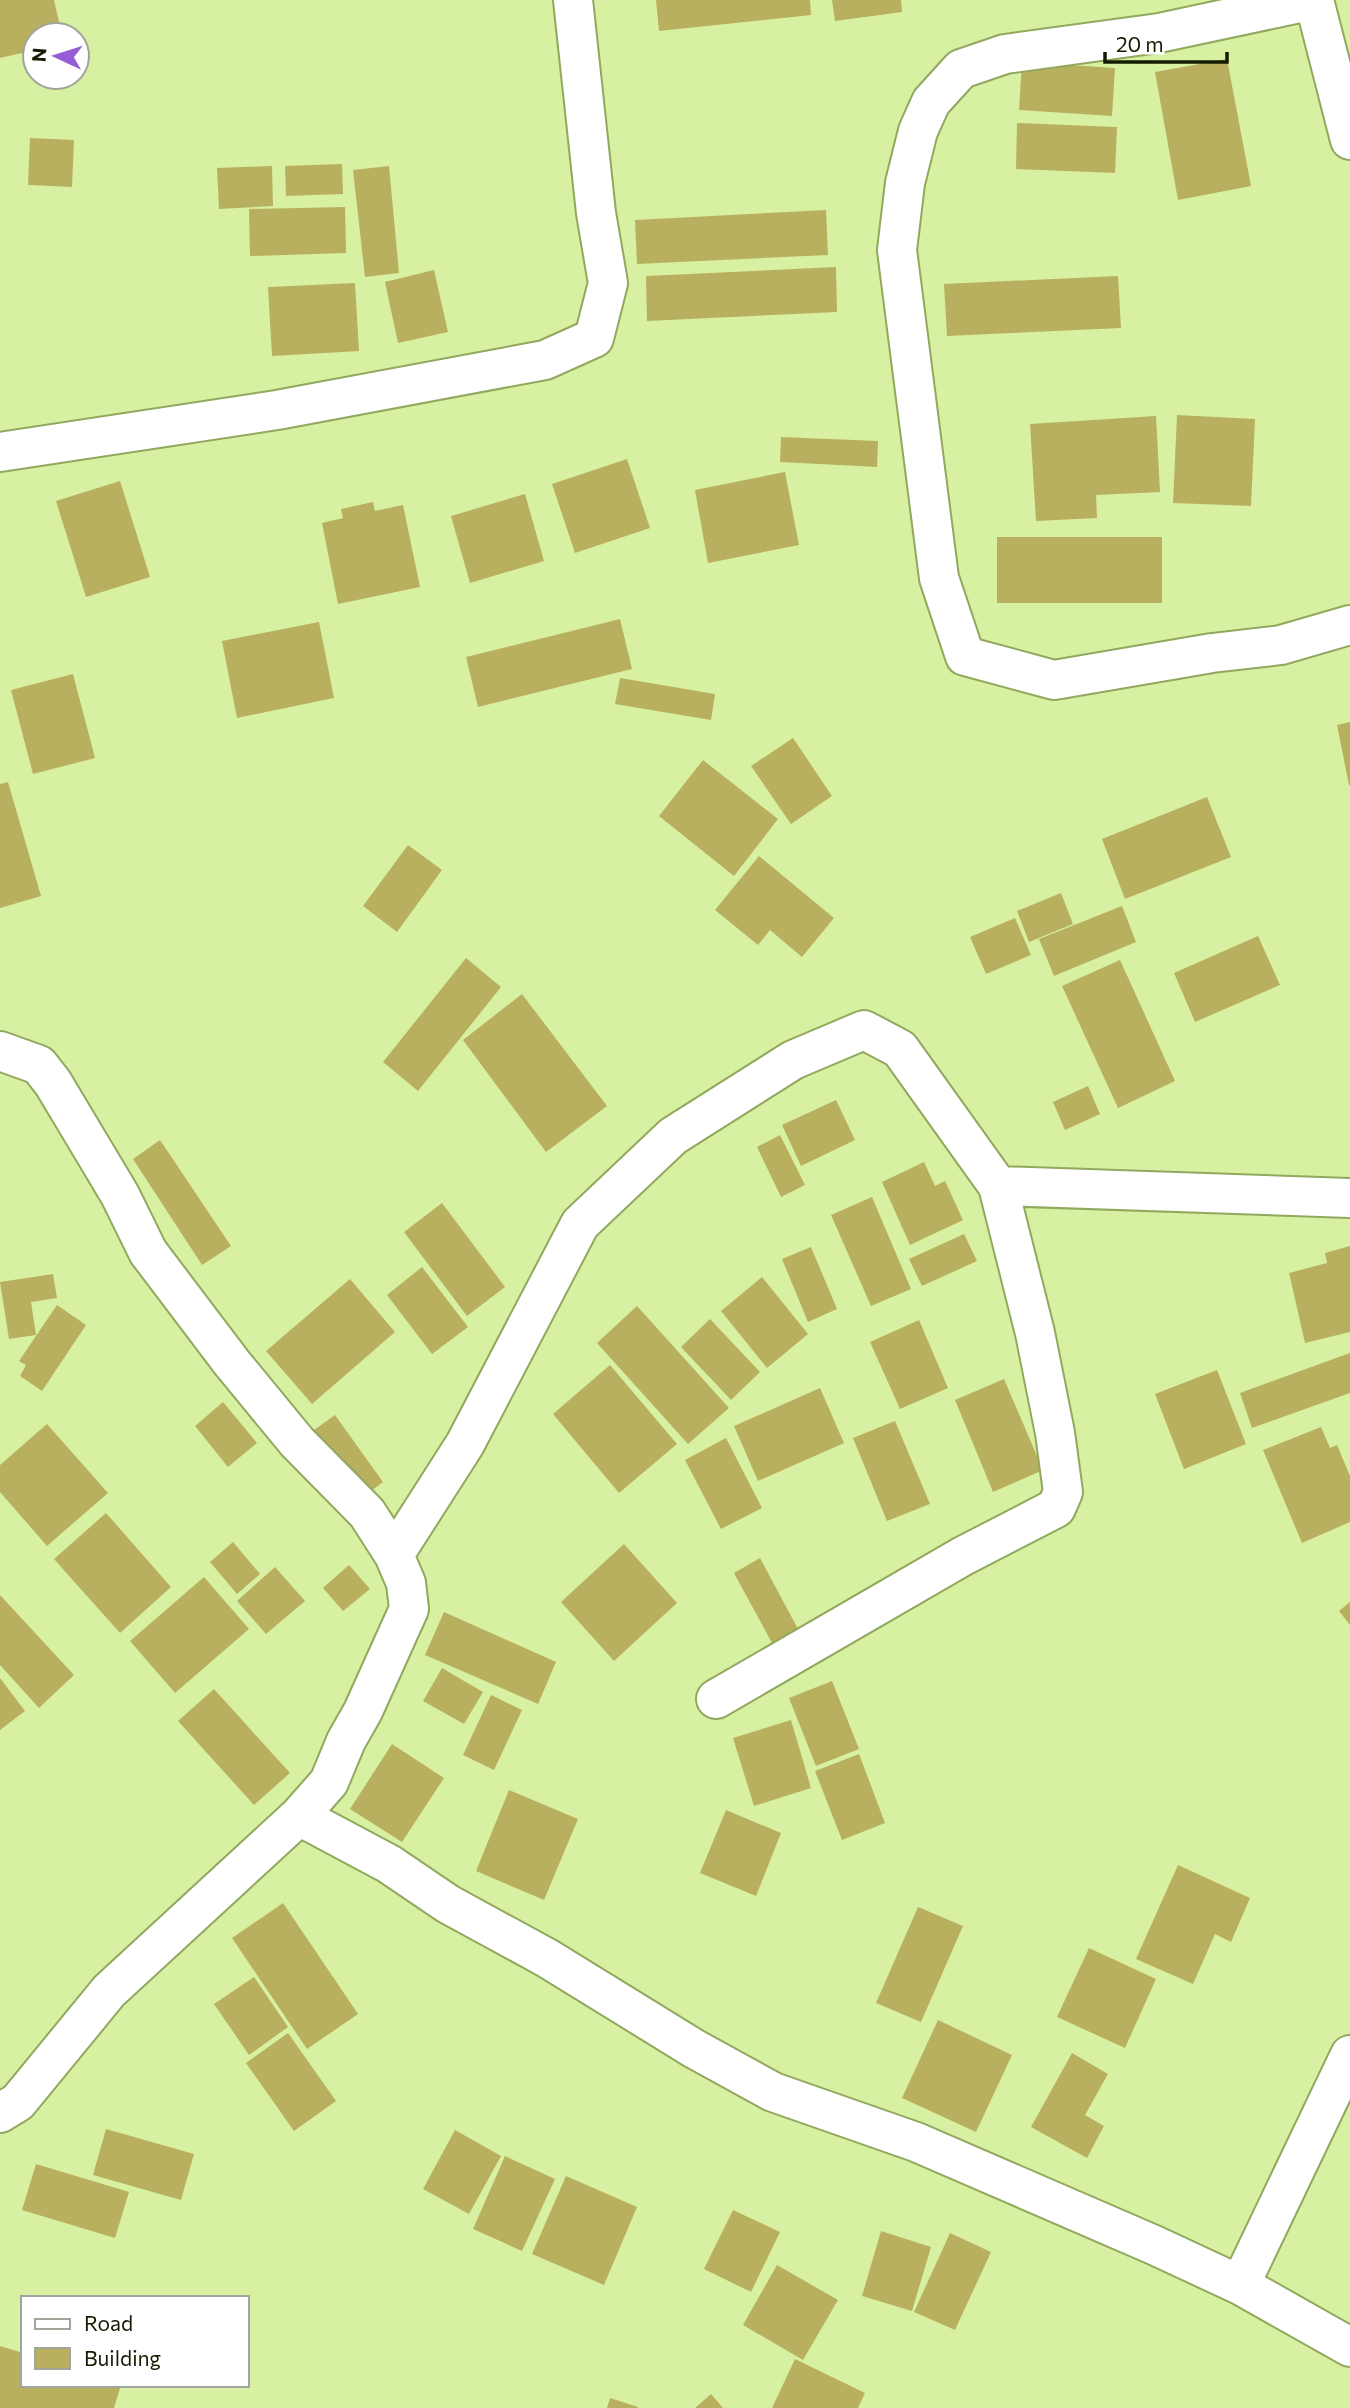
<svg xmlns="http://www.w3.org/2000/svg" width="1350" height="2408" font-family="Commissioner,sans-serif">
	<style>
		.building { fill: #b9b05f }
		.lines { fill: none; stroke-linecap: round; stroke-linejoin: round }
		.street-casing { stroke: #91a85e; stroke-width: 42 }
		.street { stroke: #fff; stroke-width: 38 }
	</style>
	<rect width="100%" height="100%" fill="#d7f0a2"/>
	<path class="building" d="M0,0h54l8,35h-27v15l-35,8z
		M656,0h154l1,15 -152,16z
		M832,0h69l1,12 -67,9z
		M1227,59l24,127 -73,14 -23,-128z
		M1022,62l93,6 -3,48 -93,-6z
		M1017,123l100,4 -2,46 -99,-4z
		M30,138l44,2 -2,47 -44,-2z
		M342,164l1,30 -57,2 -1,-30z
		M272,166l1,40 -54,3 -2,-41z
		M389,166l10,107 -34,4 -12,-107z
		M345,207l1,46 -96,3 -1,-47z
		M826,210l2,45 -191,9 -2,-44z
		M836,267l1,45 -190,9 -1,-45z
		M434,270l14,62 -50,11 -13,-61z
		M1118,276l3,52 -174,8 -3,-52z
		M355,283l4,68 -87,5 -4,-69z
		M1177,415l78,4 -4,87 -78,-3z
		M1156,416l4,76 -64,3 1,23 -61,3 -6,-97z
		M781,437l97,4 -1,26 -97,-5z
		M627,459l23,69 -75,25 -23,-69z
		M785,472l14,73 -91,18 -13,-73z
		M120,481l30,96 -64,20 -30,-96z
		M525,494l19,67 -74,22 -19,-67z
		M373,502l2,9 28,-6 17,82 -82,17 -16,-81 21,-5 -2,-9z
		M997,537h165v66h-165z
		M620,619l12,50 -154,38 -12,-50z
		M319,622l15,76 -97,20 -15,-77z
		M73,674l22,84 -62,16 -22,-84z
		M620,678l95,16 -4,26 -96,-16z
		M1350,722v63h-1l-12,-60z
		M793,738l39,58 -41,28 -40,-58z
		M703,760l75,59 -44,57 -75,-60z
		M8,782l33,114 -41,12v-124z
		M1207,797l24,60 -106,42 -23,-60z
		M408,845l34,25 -45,62 -34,-26z
		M759,856l75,62 -32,39 -32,-27 -12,15 -43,-35z
		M1061,893l12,31 -44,18 -12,-31z
		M1122,906l14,36 -82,34 -15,-37z
		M1015,918l16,37 -45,19 -16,-37z
		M1258,936l22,49 -85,37 -21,-49z
		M466,958l35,29 -83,104 -35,-29z
		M1120,960l55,121 -57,27 -56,-122z
		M522,994l85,112 -61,46 -83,-112z
		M1088,1086l12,28 -35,16 -12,-28z
		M836,1100l19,40 -54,26 -19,-41z
		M780,1135l25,50 -24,12 -24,-50z
		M160,1140l71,106 -29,19 -69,-106z
		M924,1162l11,24 10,-5 18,39 -53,25 -28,-63z
		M872,1197l39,92 -40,17 -40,-91z
		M442,1203l63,84 -38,29 -63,-84z
		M964,1234l13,27 -55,25 -13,-27z
		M1350,1246v86l-45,11 -16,-70 38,-10 -2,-10z
		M811,1247l26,62 -29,13 -26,-63z
		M422,1267l46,60 -36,27 -45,-59z
		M53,1274l4,24 -26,4 5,33 -27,4 -9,-57z
		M762,1277l46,57 -41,34 -46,-57z
		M350,1279l45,53 -83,72 -46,-53z
		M57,1305l29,20 -44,66 -22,-15 6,-11 -7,-4z
		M637,1306l92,102 -41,36 -91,-101z
		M710,1319l50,53 -29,28 -50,-53z
		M919,1320l29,68 -48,21 -30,-67z
		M1350,1353v40l-98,35 -12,-35z
		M610,1365l67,79 -58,49 -66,-79z
		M1217,1370l29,74 -62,25 -29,-75z
		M1004,1379l39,91 -50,22 -38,-92z
		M820,1388l24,55 -86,38 -24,-55z
		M223,1402l34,41 -29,24 -33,-41z
		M335,1415l48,67 -20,15 -49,-67z
		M895,1421l35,83 -43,17 -34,-83z
		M47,1424l61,69 -61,53 -47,-54v-27z
		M1321,1427l9,21 7,-3 13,31v46l-48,21 -39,-93z
		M726,1438l36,70 -41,21 -36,-69z
		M106,1513l65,74 -51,46 -66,-74z
		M233,1542l27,32 -23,20 -27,-32z
		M624,1544l53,59 -63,58 -53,-59z
		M760,1558l38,71 -26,14 -38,-70z
		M349,1565l21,24 -27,22 -20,-23z
		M275,1567l30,34 -39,33 -29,-33z
		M204,1577l45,52 -74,64 -45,-52z
		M0,1595l74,80 -35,33 -39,-43z
		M1350,1602v23l-11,-14z
		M444,1612l112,50 -18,42 -113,-49z
		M442,1668l41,24 -19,32 -41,-23z
		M0,1678l25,33 -25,19z
		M832,1681l27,68 -43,17 -27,-68z
		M214,1689l76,84 -36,32 -76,-84z
		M491,1695l31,15 -28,60 -31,-15z
		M791,1720l20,68 -57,18 -21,-68z
		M392,1744l52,34 -42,64 -52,-33z
		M859,1754l26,69 -43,17 -27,-69z
		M509,1790l69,29 -34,81 -68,-29z
		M726,1810l55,23 -25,63 -56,-23z
		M1178,1865l72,33 -19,44 -16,-8 -22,50 -57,-25z
		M283,1903l75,111 -51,35 -75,-111z
		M918,1907l45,19 -42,96 -45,-19z
		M1089,1948l67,31 -31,69 -68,-31z
		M254,1977l34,50 -39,28 -35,-51z
		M938,2020l74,35 -36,77 -74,-34z
		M288,2033l48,68 -42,30 -48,-68z
		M1072,2053l36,21 -23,41 19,11 -17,32 -56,-31z
		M106,2129l88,25 -13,46 -88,-25z
		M455,2130l46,26 -32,58 -46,-25z
		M505,2156l50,23 -33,72 -49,-22z
		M36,2164l93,28 -14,46 -93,-28z
		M566,2176l71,31 -33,78 -72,-31z
		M733,2210l47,22 -29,60 -47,-23z
		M881,2231l50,16 -19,64 -50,-15z
		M950,2233l41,19 -36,78 -41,-18z
		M777,2265l61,35 -35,60 -60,-35z
		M0,2346l23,7v32h98l-7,23h-114z
		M795,2359l70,34 -7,15h-86z
		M711,2394l12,14h-28z
		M610,2398l28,9v1h-31z"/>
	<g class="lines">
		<g class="street-casing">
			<path id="street" d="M1314,0l-155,33 -154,21 -44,15 -30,33 -13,29 -13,52 -8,67 42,328 26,78 89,24 158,-27 69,-8 69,-20
				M1314,0l36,140
				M0,452l277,-42 268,-50 49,-22 14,-55 -12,-70 -23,-213
				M0,1051l39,14 14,18 67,112 28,57 84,111 65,79 70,71 27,42 12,28 3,26 -46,102 -17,30 -17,41 -30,34 -190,175 -91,111 -18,11
				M998,1186l352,12
				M394,1555l71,-111 115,-220 93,-88 120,-76 71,-30 36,19 98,137 37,147 20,100 8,59 -7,16 -93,48 -247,143
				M299,1816l90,48 59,40 99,54 146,90 80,44 143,50 238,103 86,40 110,62
				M1240,2285l110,-230"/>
		</g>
		<use href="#street" class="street"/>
	</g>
	<rect x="21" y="2296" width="228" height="91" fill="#ffffff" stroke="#a1a499" stroke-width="2"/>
	<rect x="35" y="2319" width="35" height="10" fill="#ffffff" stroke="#a1a499" stroke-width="2"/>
	<text x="84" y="2331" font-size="21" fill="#141c00">Road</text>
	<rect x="35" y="2348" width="35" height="21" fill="#b9b05f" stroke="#a1a499" stroke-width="2"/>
	<text x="84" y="2366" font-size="21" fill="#141c00">Building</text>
	<g transform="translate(56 56) rotate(274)"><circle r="33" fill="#ffffff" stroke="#a1a499" stroke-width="2"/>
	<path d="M0-5L12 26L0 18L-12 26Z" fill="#965ed6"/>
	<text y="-10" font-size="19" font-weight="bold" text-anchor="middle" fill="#141c00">N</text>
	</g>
	<path d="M1105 52v10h122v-10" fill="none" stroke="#141c00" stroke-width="3.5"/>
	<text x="1116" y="52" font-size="21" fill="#141c00" stroke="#ffffff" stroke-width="5" paint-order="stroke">20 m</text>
</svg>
